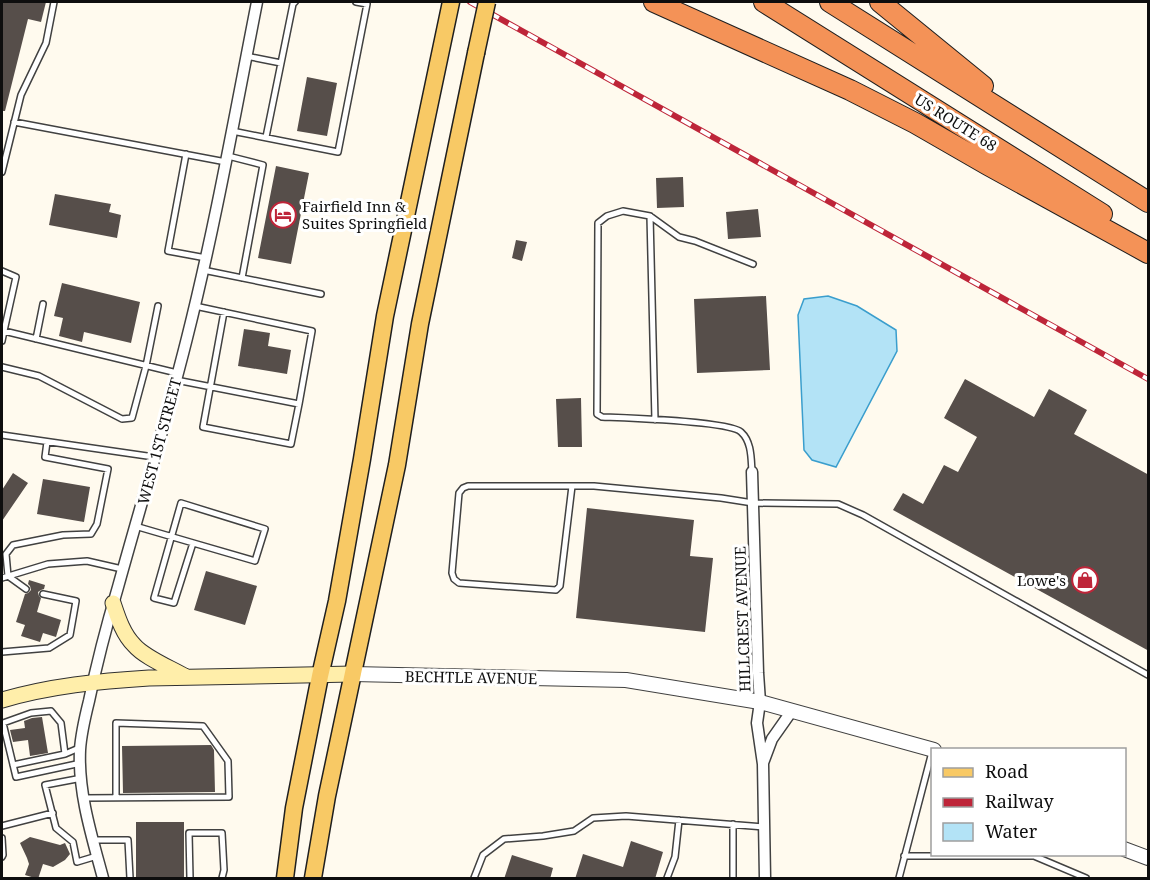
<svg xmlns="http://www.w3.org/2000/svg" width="1150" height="880" font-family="'Noto Serif',serif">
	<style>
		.water { fill: #b3e3f6; stroke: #3a9ecd; stroke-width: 1.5 }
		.building { fill: #564e4a }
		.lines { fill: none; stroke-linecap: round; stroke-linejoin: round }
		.service-casing { stroke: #414141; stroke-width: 8 }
		.minor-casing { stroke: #414141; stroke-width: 13 }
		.tertiary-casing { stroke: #414141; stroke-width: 16 }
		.secondary-casing { stroke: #303030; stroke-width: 17 }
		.primary-casing { stroke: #1f1f1f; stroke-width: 19 }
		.motorway-casing { stroke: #1f1f1f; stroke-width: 22 }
		.service { stroke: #fff; stroke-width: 5 }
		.minor { stroke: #fff; stroke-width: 10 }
		.tertiary { stroke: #fff; stroke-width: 14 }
		.secondary { stroke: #fea; stroke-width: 15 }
		.primary { stroke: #f8c965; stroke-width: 16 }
		.motorway { stroke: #f49257; stroke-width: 20 }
		.rail-casing { stroke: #be2539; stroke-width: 6 }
		.rail { stroke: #fff; stroke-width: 4; stroke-dasharray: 11; stroke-linecap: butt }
		.primary-bridge-casing { stroke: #1f1f1f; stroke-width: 19; stroke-linecap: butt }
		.primary-bridge { stroke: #f8c965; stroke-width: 16 }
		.labels { text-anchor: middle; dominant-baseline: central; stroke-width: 6; stroke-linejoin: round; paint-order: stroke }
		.street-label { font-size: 15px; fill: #0e0e0e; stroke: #fff }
		.poi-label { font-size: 15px; fill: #0e0e0e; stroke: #fff; text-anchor: start }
	</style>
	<rect width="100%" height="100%" fill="#fffaee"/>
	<path class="water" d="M828,296l29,10 39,24 1,21 -61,116 -24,-7 -8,-10 -6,-135 6,-16z"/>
	<path class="building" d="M2,2h44l-5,20 -13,-3 -23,92h-3z
		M307,77l30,6 -10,53 -30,-5z
		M276,166l33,7 -18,91 -33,-6z
		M683,177l1,30 -27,1 -1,-30z
		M55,194l56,10 -2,8 12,3 -4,23 -68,-13z
		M758,209l3,28 -33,2 -2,-27z
		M516,240l11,2 -5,19 -10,-3z
		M62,283l78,19 -9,41 -47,-11 -2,10 -23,-6 4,-18 -9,-2z
		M766,296l4,74 -73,3 -3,-74z
		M244,329l26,4 -2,13 23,4 -4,24 -49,-8z
		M965,379l69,38 15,-28 38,21 -13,24 75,41v176l-256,-141 10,-17 20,11 21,-39 14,7 19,-35 -33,-19z
		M581,398l1,49h-24l-2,-48z
		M13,473l15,10 -26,38v-31z
		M43,479l47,8 -6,35 -47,-8z
		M587,508l107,12 -4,36 23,2 -8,74 -129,-14z
		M206,571l51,15 -12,39 -51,-15z
		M29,580l16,5 -1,4 -3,1 -3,2 1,4 2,2 -4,14 24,8 -5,17 -13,-4 -3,9 -19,-6 4,-11 -9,-3 9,-28 3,-1 3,-3 -1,-4 -2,-2z
		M42,717l6,36 -18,3 -2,-16 -15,2 -3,-12 15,-2 -1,-7 8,-3z
		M211,745l3,5 1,42 -92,1 -1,-47z
		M136,822h48v57h-48z
		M30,837l30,8 5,-2 5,11 -5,6 -12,7 -10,-3 -5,15 -13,-4 4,-11 -2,-6 -7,-15z
		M631,841l32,11 -8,27h-80l8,-25 40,13z
		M512,855l41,13 -3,11h-46z"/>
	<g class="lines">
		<g class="service-casing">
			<path id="service" d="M246,56l35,7
				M14,122l212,40
				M232,131l106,21 29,-148 -11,-2
				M266,137l27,-133 2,-2
				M186,154l-18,97 38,7
				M228,156l35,9 -21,113
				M2,172l19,-77 25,-52 8,-41
				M650,216l5,204
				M203,270l118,24
				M2,271l14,6 -12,54
				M224,312l-21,115 88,17 8,-40
				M36,339l7,-35
				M2,341l2,-10 173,42
				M2,367l37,9 83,43 10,-1 14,-52 12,-60
				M176,380l123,24 13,-73 -117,-25
				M2,435l152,22
				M752,472c-1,-13 0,-30 -11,-40 -12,-11 -116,-14 -139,-15l-5,-3 1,-191 9,-7 16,-5 27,5 29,21 16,4 58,23
				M572,486l-12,100 -4,4 -97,-7 -5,-4 -2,-6 7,-80 4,-5 5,-2h126l127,12 32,5 85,1 25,11 285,160
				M135,526c40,12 80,23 120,35l10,-32 -84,-26 -27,95 20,5 19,-60
				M2,578l46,-14 39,-3 35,8
				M26,589l-18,-13 -2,-22 7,-9 50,-10 28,-1 6,-10 11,-55 -63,-12 2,-15
				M2,652l47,-4 21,-13 6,-34 -33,-7
				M79,748l-14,6 -4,-31 -10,-12 -20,2 -28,10 13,54 65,-14
				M13,765l52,-11
				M82,778l-37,7 11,43 17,14 4,20 20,-6
				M84,798l145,-1 -1,-36 -25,-35 -87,-3v75
				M2,826l51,-13
				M2,838l1,17 -1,2
				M93,840h35l2,38
				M904,856h130l52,22
				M190,878l-1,-45h33l2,37 -2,8
				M474,878l9,-23 21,-16 39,-3 31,-5 19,-13 33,-2 139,11
				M667,878l8,-21 4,-37
				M733,878v-54
				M899,878l33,-126"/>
		</g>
		<g class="minor-casing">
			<path id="minor" d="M752,472l6,201 2,29 -3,21 6,41 2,114
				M763,763l9,-24 19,-27
				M103,878c-11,-41 -25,-85 -23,-128 1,-17 5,-33 9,-49 8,-39 18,-77 29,-114 23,-83 48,-165 69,-249 28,-111 48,-224 70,-336"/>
		</g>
		<g class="tertiary-casing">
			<path id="tertiary" d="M353,674l273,6 134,22 174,48
				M1124,849l24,9"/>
		</g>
		<g class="secondary-casing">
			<path id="secondary" d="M113,603c5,15 10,31 21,42 11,13 37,23 52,32
				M2,700c48,-14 97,-19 147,-22l204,-4"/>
		</g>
		<g class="primary-casing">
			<path id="primary" d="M285,878l9,-70 26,-132 17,-75 25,-142 23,-143 66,-314
				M313,878l14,-82 70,-331 23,-141 56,-271"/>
		</g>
		<g class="motorway-casing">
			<path id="motorway" d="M654,2l196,88 65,33 73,42 160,88
				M764,2l338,212
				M830,2l318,200
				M880,2l103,84"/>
		</g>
		<use href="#service" class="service"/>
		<use href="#minor" class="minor"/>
		<use href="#tertiary" class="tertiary"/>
		<use href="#secondary" class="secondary"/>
		<use href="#primary" class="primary"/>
		<use href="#motorway" class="motorway"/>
		<g class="rail-casing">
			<path id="rail" d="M470,2l678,377"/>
		</g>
		<use href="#rail" class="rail"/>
		<g class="primary-bridge-casing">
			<path id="primary-bridge" d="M476,53l11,-51"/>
		</g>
		<use href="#primary-bridge" class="primary-bridge"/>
	</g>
	<defs>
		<g id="hotel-ring" transform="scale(1.35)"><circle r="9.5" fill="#fff" stroke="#be2539" stroke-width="1.5"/><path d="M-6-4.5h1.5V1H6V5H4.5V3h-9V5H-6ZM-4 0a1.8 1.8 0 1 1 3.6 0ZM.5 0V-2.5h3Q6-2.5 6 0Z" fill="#be2539"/></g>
		<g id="shop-ring" transform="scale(1.35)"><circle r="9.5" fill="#fff" stroke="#be2539" stroke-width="1.5"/><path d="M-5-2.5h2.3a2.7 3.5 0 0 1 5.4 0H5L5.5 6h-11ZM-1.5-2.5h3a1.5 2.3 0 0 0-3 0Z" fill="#be2539"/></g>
	</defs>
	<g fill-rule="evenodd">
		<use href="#hotel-ring" x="283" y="215"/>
		<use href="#shop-ring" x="1085" y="580"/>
	</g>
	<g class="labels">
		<g class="street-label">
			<text transform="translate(956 122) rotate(32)">US ROUTE 68</text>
			<text transform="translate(159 441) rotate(-75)">WEST 1ST STREET</text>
			<text transform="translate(742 619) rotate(-92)">HILLCREST AVENUE</text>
			<text transform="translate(471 677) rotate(1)">BECHTLE AVENUE</text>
		</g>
		<g class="poi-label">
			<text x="302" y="206">Fairfield Inn &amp;<tspan x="302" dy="17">Suites Springfield</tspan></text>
			<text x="1066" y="580" text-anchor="end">Lowe's</text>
		</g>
	</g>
	<rect width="1150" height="880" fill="none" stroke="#0e0e0e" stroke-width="6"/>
	<rect x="931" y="748" width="195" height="108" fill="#ffffff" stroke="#9f9f9f" stroke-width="1.5"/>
	<rect x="943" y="768" width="30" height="9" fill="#f8c965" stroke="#9f9f9f" stroke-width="1.5"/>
	<text x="985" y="778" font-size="18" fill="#0e0e0e">Road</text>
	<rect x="943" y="798" width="30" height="9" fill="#be2539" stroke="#9f9f9f" stroke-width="1.5"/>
	<text x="985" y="808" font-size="18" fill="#0e0e0e">Railway</text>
	<rect x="943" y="823" width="30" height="18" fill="#b3e3f6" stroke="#9f9f9f" stroke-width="1.5"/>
	<text x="985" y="838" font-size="18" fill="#0e0e0e">Water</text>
</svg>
